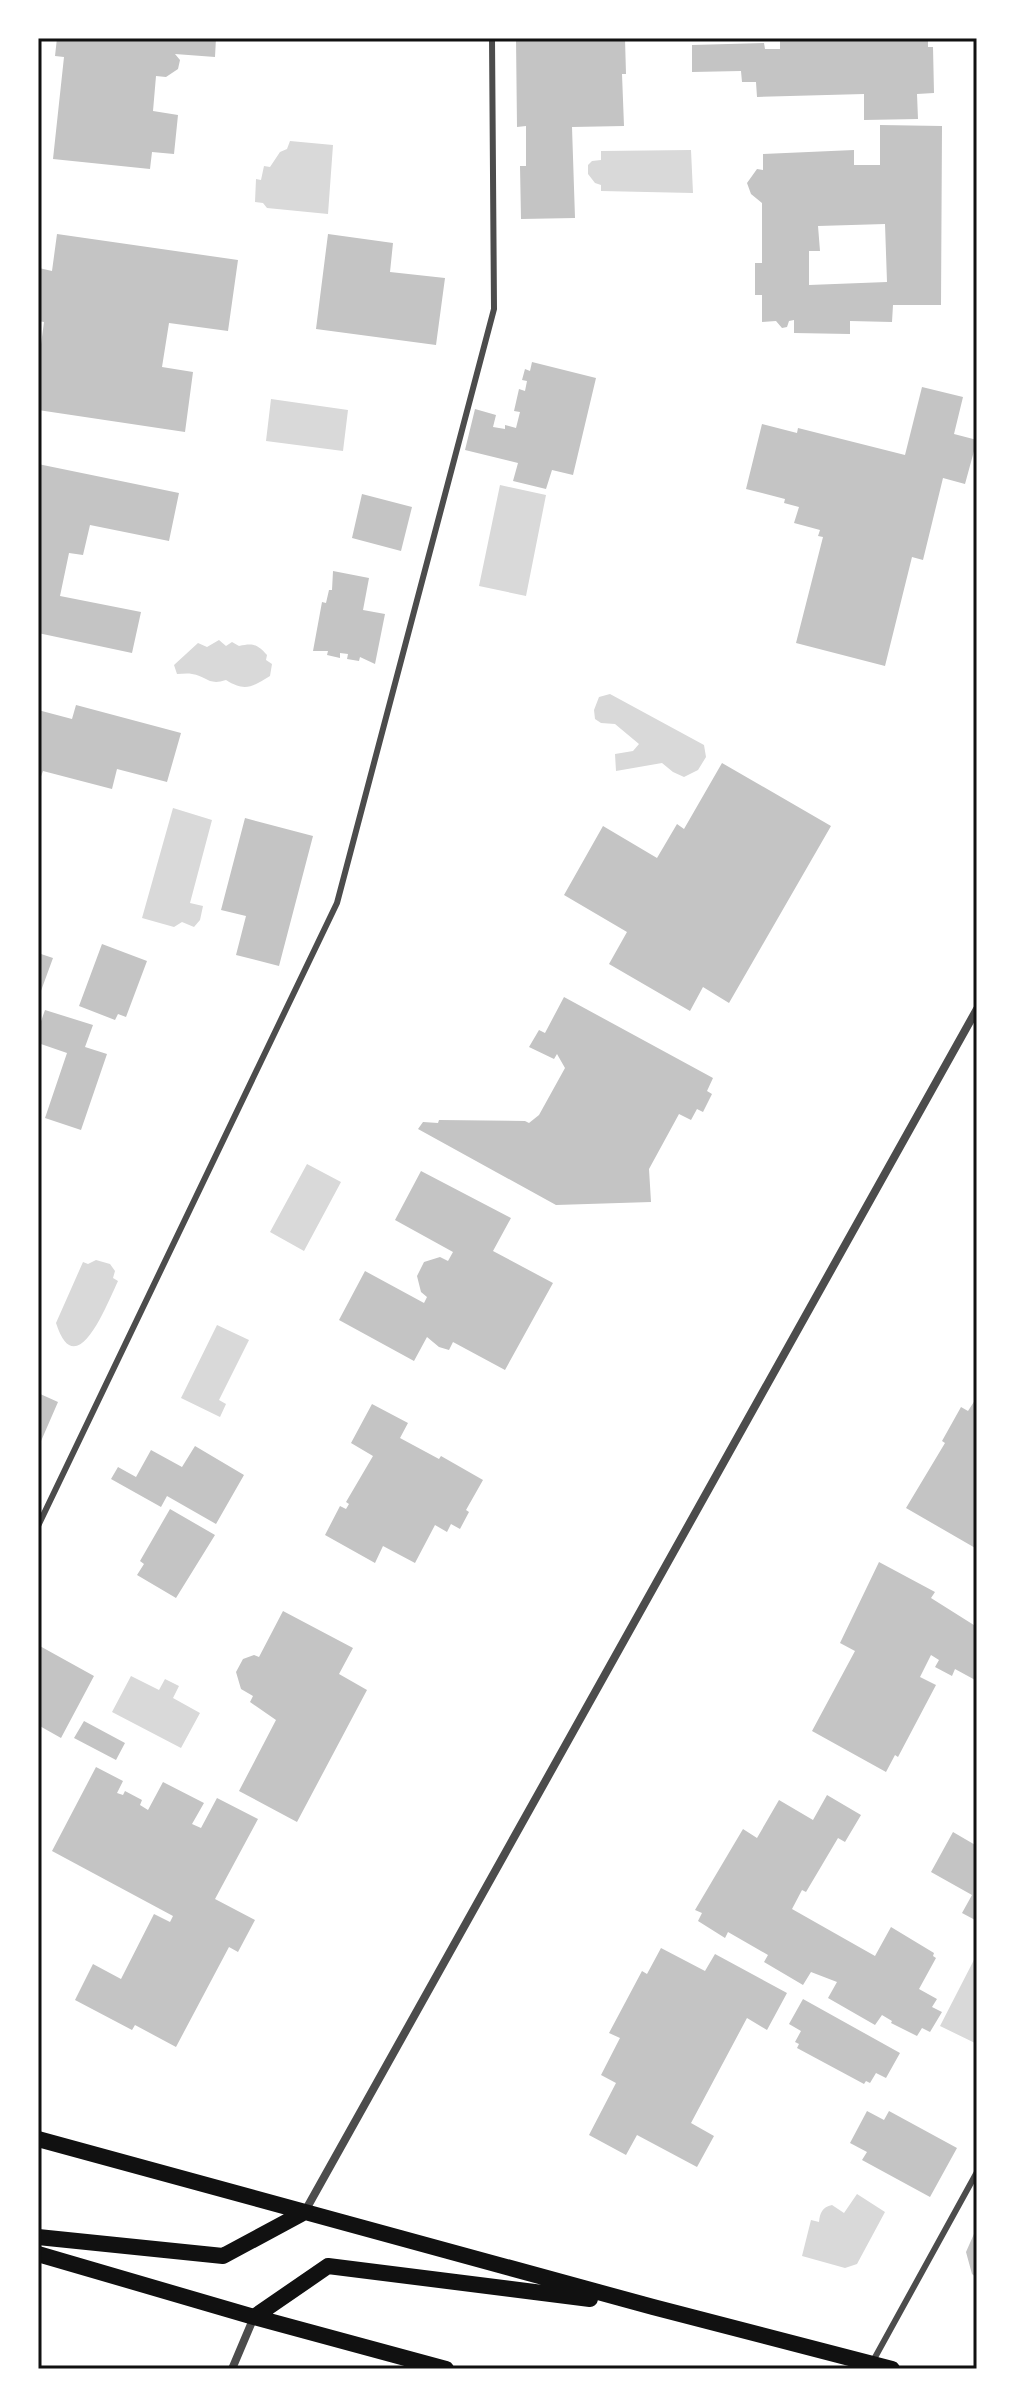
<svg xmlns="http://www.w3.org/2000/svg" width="1015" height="2407" font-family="'Crimson Pro',serif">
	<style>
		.water { fill: #d9d9d9 }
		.building { fill: #c4c4c4; fill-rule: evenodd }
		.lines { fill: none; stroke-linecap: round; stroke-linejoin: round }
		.service { stroke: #4c4c4c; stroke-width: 6 }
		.minor { stroke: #4c4c4c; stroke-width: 8 }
		.secondary { stroke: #111; stroke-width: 16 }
		.neatline { fill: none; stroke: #111; stroke-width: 3 }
	</style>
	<rect width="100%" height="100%" fill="#fff"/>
	<path class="water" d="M290,141l43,4 -5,69 -61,-6 -4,-5 -8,-1 1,-23 5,1 3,-14 6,1 10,-15 7,-3z
		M691,150l2,43 -92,-2v-6l-6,-2 -7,-9v-9l4,-4 9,-1v-9z
		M271,399l77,11 -5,41 -77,-10z
		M500,485l46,10 -20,101 -47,-10z
		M219,640l7,6 6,-4 7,4c14,-3 18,-2 28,9l-1,5 6,4 -2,12c-18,11 -25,16 -44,4 -18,6 -19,-4 -34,-6 -5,-1 -10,0 -15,0l-3,-9 24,-22 9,4z
		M610,694l94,51 2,12 -8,13 -14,7 -11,-5 -11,-9 -46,8 -1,-17 18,-3 6,-7 -24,-20 -14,-1 -6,-4 -1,-9 5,-13z
		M173,808l39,12 -22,83 13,3 -3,14 -6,7 -12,-5 -8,5 -32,-9z
		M307,1164l34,18 -37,69 -34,-19z
		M96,1260l14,4 5,7 -2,7 5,3c-11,23 -42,105 -62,42l27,-61 5,2z
		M217,1325l32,15 -30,60 7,4 -6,13 -39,-19z
		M131,1676l28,14 6,-11 14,7 -6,12 27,15 -19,35 -69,-36z
		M977,1954v90l-37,-18z
		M857,2194l28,18 -28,52 -12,4 -43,-12 9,-36 8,2c1,-9 3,-15 13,-17l12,8z"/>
	<path class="building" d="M57,38h159l-1,19 -40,-3 5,6 -2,9 -12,8 -10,-1 -3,35 25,4 -4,39 -22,-2 -2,17 -97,-10 11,-102 -9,-1z
		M516,38l109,1 1,35h-4l2,52 -52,1 3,91 -54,1 -1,-53h6v-40l-9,1z
		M780,38h148v9h5l1,46 -17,1 1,25 -54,1v-26l-107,3 -1,-15h-14l-1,-11 -49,1v-27l72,-2 1,6h15z
		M880,125l62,1 -1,179h-48l-1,17 -42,-1v13l-56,-1v-13l-5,1 -2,6 -5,1 -6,-7 -14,1v-27h-7v-32h7v-60l-11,-9 -4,-11 10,-14 6,1v-16l91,-4v15h26zM885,224l2,58 -78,3v-34h11l-2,-25z
		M57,234l181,26 -10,71 -59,-8 -7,44 31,5 -8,60 -147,-22v-43l6,-45 -6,-1v-43l1,-10 13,3z
		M328,234l65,9 -3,29 55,6 -9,67 -120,-16z
		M532,362l64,16 -23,97 -21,-5 -6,19 -33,-8 5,-18 -53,-13 10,-41 21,6 -3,12 12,2v-4l11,3 4,-16 -6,-1 5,-22 6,2 2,-10 -5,-1 3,-11 5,2z
		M922,387l41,10 -9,37 23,6 -12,44 -22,-6 -20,82 -11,-3 -27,109 -89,-23 27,-106 -5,-1 2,-6 -26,-7 5,-16 -15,-4 1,-4 -39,-10 16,-65 35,9 1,-5 107,27z
		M38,464l141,29 -10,48 -79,-16 -7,30 -14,-2 -9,43 81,16 -9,41 -94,-20z
		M362,494l50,13 -11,44 -49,-13z
		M333,571l36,7 -6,32 22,4 -10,50 -15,-7 -1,4 -12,-2 1,-5 -8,-1v5l-13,-3 1,-4h-15l9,-49 4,1 3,-13h3z
		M76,705l105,28 -14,49 -50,-13 -5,20 -69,-18 -5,14v-75l34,9z
		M722,763l109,63 -102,177 -26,-16 -13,24 -81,-47 18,-32 -63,-37 39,-69 54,32 20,-34 7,5z
		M245,818l68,18 -34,130 -43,-11 10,-39 -25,-6z
		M102,944l45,17 -21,56 -8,-3 -3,6 -36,-14z
		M38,953l15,5 -15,41z
		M564,997l149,81 -6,13 5,3 -9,18 -6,-3 -6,11 -12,-6 -30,55 2,33 -95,3 -138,-76 5,-7 15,1 1,-3 86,1 4,2 10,-8 26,-47 -8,-14 -3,5 -25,-12 10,-17 6,3z
		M45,1010l48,15 -8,22 22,7 -26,76 -36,-12 22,-65 -29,-10v-13z
		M421,1171l90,47 -18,33 60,32 -48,87 -52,-28 -4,8 -10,-3 -12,-10 -13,24 -75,-41 26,-49 59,32 3,-6 -6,-5 -4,-16 7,-14 16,-5 8,4 5,-9 -58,-32z
		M38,1393l20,9 -20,46z
		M977,1397v152l-71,-41 39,-65 -3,-2 19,-34 7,4z
		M372,1404l36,19 -8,15 39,21 2,-3 42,24 -17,30 3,2 -9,17 -9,-5 -4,8 -12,-7 -20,38 -32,-17 -8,17 -50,-28 15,-29 6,3 3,-5 -3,-2 27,-46 -22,-13z
		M195,1446l49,29 -28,49 -49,-28 -6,11 -50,-28 7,-12 18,10 15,-27 31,17z
		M170,1509l45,26 -39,63 -39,-23 7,-11 -4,-3z
		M879,1562l56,30 -4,6 46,29v54l-22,-12 -3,7 -17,-9 4,-7 -8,-5 -11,22 16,8 -38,72 -3,-2 -9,17 -74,-41 43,-80 -15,-8z
		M283,1611l70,37 -14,26 28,16 -70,132 -58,-31 37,-71 -26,-18 3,-6 -12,-7 -5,-17 7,-13 11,-4 5,2z
		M38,1645l56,31 -33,62 -23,-13z
		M84,1721l41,22 -9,17 -42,-22z
		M96,1767l27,14 -6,12 6,2 2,-4 17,9 -2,5 8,5 15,-28 41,21 -12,21 9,4 16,-30 41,21 -43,80 40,21 -17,32 -9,-5 -53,100 -41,-22 -3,5 -57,-30 18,-36 28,15 33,-65 16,8 3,-6 -121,-65z
		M827,1795l34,20 -16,27 -7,-4 -32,54 -4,-2 -10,19 83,47 16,-29 43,26 -1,3 3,2 -17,31 18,10 -5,8 10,5 -12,20 -8,-4 -5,8 -26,-13 1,-2 -10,-6 -7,10 -47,-27 9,-16 -26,-10 -8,13 -39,-23 4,-7 -40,-23 -3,6 -27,-17 4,-8 -7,-3 48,-81 14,9 22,-38 34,20z
		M953,1832l24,14v75l-15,-8 10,-18 -41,-23z
		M661,1948l44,23 10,-17 72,39 -20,37 -20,-12 -56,105 23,13 -17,31 -60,-32 -11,20 -37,-20 27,-52 -15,-8 19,-37 -11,-5 33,-62 5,3z
		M803,1999l97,54 -14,25 -10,-5 -6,10 -4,-2 -2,3 -67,-36 2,-4 -4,-2 6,-11 -12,-7z
		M867,2111l17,9 5,-9 68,37 -27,49 -68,-37 5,-8 -17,-9z
		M977,2227v51l-5,-4 -6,-22z"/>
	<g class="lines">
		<path class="service" d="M38,1526l299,-623 157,-594 -2,-271
			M873,2361l104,-189"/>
		<path class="minor" d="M304,2213l673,-1204
			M232,2369l22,-52"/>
		<path class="secondary" d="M38,2139l615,168 239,62
			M38,2237l185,19 80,-43
			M38,2254l216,63 192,52
			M254,2317l74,-51 262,33"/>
	</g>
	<rect width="1015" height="2407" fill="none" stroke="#ffffff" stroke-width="80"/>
	<rect x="40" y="40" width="935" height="2327" class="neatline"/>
</svg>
